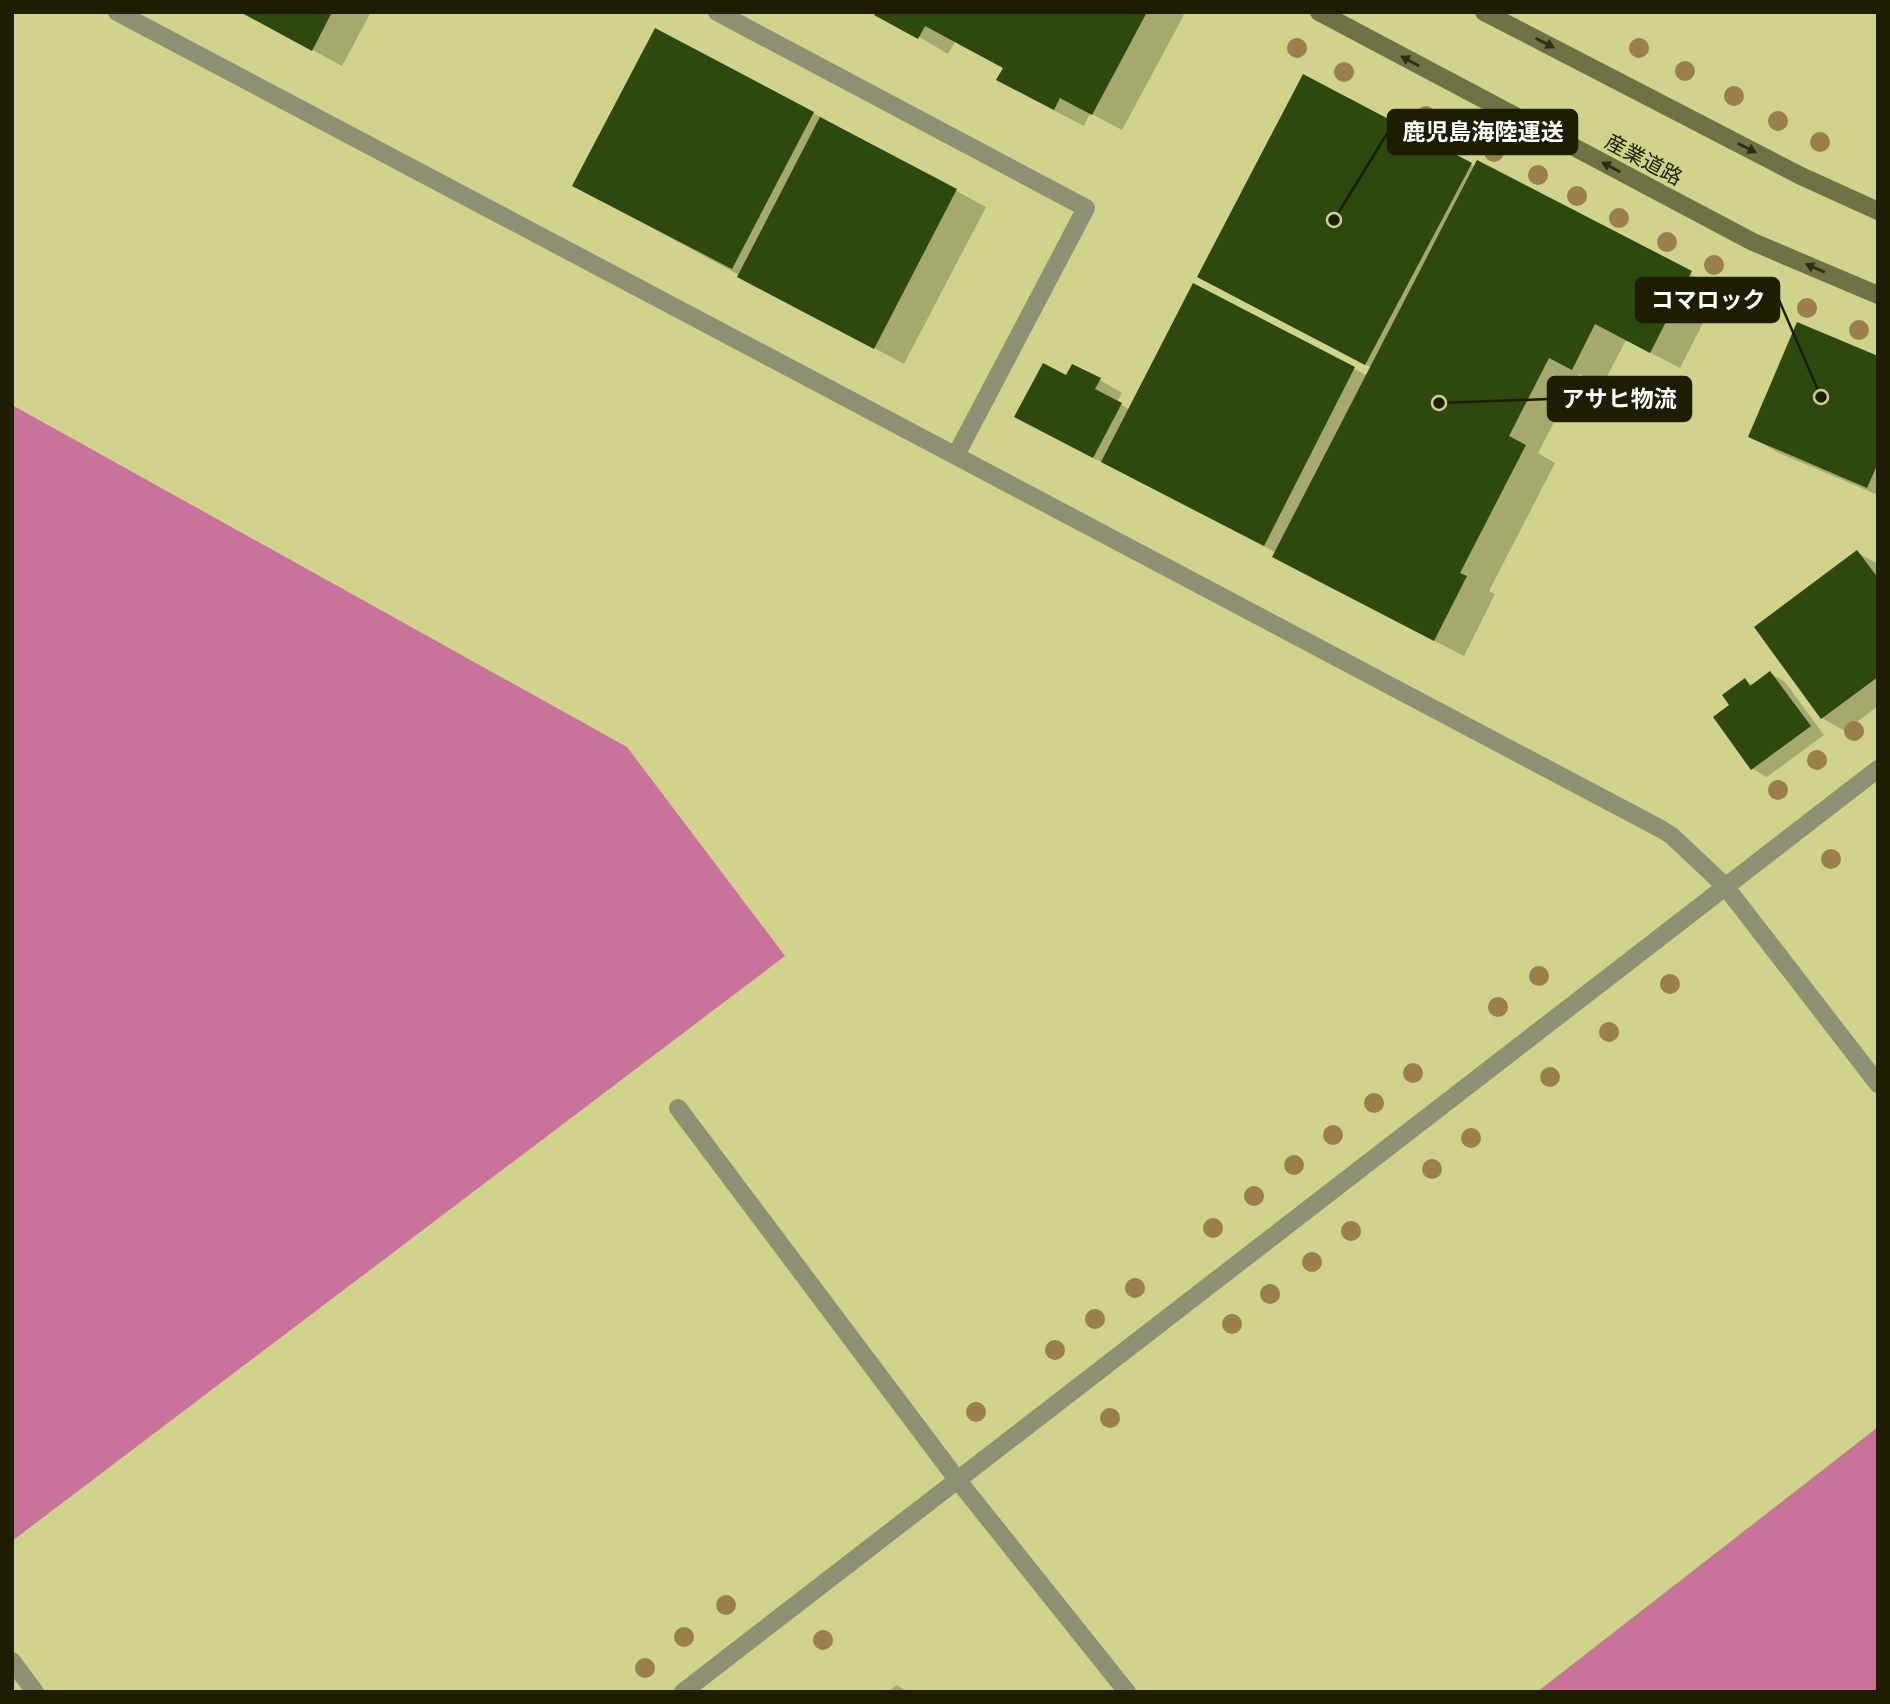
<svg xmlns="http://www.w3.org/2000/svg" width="1890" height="1704" font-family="'Noto Serif','Noto Sans JP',serif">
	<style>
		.water { fill: #c8749a }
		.shadow { fill: #0003 }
		.building { fill: #2d490d }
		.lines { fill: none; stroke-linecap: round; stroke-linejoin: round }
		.minor { stroke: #8d9072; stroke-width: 18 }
		.tertiary { stroke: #8d9072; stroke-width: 18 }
		.secondary { stroke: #6f7245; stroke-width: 18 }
		.tree { fill: #9a7f4b }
		.oneway { fill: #2d2f0f }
		.labels { text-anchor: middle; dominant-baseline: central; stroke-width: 7; stroke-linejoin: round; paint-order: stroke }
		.street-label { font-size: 21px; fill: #1d1e01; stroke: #cfd48a }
		.leader { fill: none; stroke: #1d1e01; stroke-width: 2.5 }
		.callout-dot { fill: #1d1e01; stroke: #cfd48a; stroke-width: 2.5 }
		.callout { fill: #1d1e01; stroke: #1d1e01; stroke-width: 2.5 }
		.callout-label { font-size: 23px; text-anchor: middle; font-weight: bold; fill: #fff }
	</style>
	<rect width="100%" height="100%" fill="#cfd48a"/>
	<path class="water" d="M12,405l615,342 158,209 -773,585z
		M1878,1427v265h-341z"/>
	<path class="shadow" d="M242,12h129l-29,54z
		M877,12h302l5,3 -62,115 -32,-17 -6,13 -56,-29 -23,-29 -50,-26 -7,12z
		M1304,77l171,90 3,-4 242,127 -40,78 -54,-28 -24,46 -23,-12 -41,79 17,10 -66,128 6,3 -31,62 -160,-82 -29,-17 2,-4 -238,-123 28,-53 33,3 22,13 -5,9 13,8 64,-124 174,90 4,-8 -144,-75z
		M813,113l173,94 -82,157 -300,-162z
		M1878,358v137l-99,-42 -29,-16z
		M1858,553l20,11v142l-33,25 -23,-13z
		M1770,673l15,9 39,53 -57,42 -14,-8 -8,-89 9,6z
		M897,1685l11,7h-20z"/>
	<path class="building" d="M240,12h92l-20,39z
		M876,12h271l-55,103 -32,-17 -6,12 -58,-30 7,-12 -78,-42 -7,13 -44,-24z
		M655,28l159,84 -82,157 -160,-83z
		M1303,74l169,89 -107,202 -168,-88z
		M820,117l137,72 -83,160 -137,-72z
		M1477,160l215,111 -42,82 -55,-29 -23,46 -23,-12 -40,78 17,9 -66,128 7,3 -33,65 -162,-84z
		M1193,283l162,84 -91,179 -163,-84z
		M1797,322l81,34v107l-11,25 -119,-51z
		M1043,363l23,12 6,-11 29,14 -6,11 27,14 -29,55 -79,-41z
		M1857,550l21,28v99l-57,42 -67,-92z
		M1770,671l41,55 -60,44 -38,-53 16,-12 -7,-10 23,-17 5,8z"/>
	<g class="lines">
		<path class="minor" d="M717,12l369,196 -130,247
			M1725,886l153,198
			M678,1108l278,370 171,214
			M12,1661l23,31"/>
		<path class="tertiary" d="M117,12l1544,817 11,7 53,50
			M683,1692l1195,-923"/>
		<path class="secondary" d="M1319,12l434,230 125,53
			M1484,12l317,164 77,35"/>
	</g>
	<g class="tree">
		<circle cx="1297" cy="48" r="10"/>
		<circle cx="1639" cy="48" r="10"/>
		<circle cx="1685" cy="71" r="10"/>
		<circle cx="1344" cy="72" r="10"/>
		<circle cx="1734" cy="96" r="10"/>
		<circle cx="1426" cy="116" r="10"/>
		<circle cx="1778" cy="121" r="10"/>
		<circle cx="1820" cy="142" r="10"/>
		<circle cx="1494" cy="152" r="10"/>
		<circle cx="1538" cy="175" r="10"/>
		<circle cx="1577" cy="196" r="10"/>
		<circle cx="1619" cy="218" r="10"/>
		<circle cx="1667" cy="242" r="10"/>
		<circle cx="1714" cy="265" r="10"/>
		<circle cx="1760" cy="287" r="10"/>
		<circle cx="1807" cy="308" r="10"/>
		<circle cx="1859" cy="330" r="10"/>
		<circle cx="1854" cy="731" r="10"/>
		<circle cx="1817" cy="760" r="10"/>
		<circle cx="1778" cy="790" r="10"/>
		<circle cx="1831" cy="859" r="10"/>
		<circle cx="1539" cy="976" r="10"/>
		<circle cx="1670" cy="984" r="10"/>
		<circle cx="1498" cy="1007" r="10"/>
		<circle cx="1609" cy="1032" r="10"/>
		<circle cx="1413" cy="1073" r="10"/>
		<circle cx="1550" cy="1077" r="10"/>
		<circle cx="1374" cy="1103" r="10"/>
		<circle cx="1333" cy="1135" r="10"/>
		<circle cx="1471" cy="1138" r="10"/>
		<circle cx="1294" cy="1165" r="10"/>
		<circle cx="1432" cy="1169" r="10"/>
		<circle cx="1254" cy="1196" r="10"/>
		<circle cx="1213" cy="1228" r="10"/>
		<circle cx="1351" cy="1231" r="10"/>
		<circle cx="1312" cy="1262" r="10"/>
		<circle cx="1135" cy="1288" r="10"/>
		<circle cx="1270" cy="1294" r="10"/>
		<circle cx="1095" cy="1319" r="10"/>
		<circle cx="1232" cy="1324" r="10"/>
		<circle cx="1055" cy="1350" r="10"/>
		<circle cx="976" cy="1412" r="10"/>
		<circle cx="1110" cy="1418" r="10"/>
		<circle cx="726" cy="1605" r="10"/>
		<circle cx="684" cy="1637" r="10"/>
		<circle cx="823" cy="1640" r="10"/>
		<circle cx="645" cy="1668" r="10"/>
	</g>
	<defs><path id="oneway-solid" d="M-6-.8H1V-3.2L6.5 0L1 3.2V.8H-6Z" transform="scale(1.75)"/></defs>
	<g class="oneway">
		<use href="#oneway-solid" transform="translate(1545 43) rotate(27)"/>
		<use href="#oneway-solid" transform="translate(1410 61) rotate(-152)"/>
		<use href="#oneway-solid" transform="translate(1747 148) rotate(27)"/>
		<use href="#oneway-solid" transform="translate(1611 167) rotate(-152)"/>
		<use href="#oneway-solid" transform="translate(1815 268) rotate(-157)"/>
	</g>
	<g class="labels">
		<g class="street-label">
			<text transform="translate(1644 159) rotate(28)">産業道路</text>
		</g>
	</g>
	<path class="leader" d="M1334 220L1388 132M1821 397L1779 300M1439 403L1548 399"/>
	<g class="callout-dot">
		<circle cx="1334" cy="220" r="7"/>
		<circle cx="1821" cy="397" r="7"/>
		<circle cx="1439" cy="403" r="7"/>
	</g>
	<g class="callout">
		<rect x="1388" y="110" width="189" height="44" rx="7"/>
		<rect x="1636" y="278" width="143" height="44" rx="7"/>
		<rect x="1548" y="377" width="143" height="44" rx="7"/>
	</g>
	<g class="callout-label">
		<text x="1483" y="140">鹿児島海陸運送</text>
		<text x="1708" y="308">コマロック</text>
		<text x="1619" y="407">アサヒ物流</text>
	</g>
	<rect width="1890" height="1704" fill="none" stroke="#1d1e01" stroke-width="28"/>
</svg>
